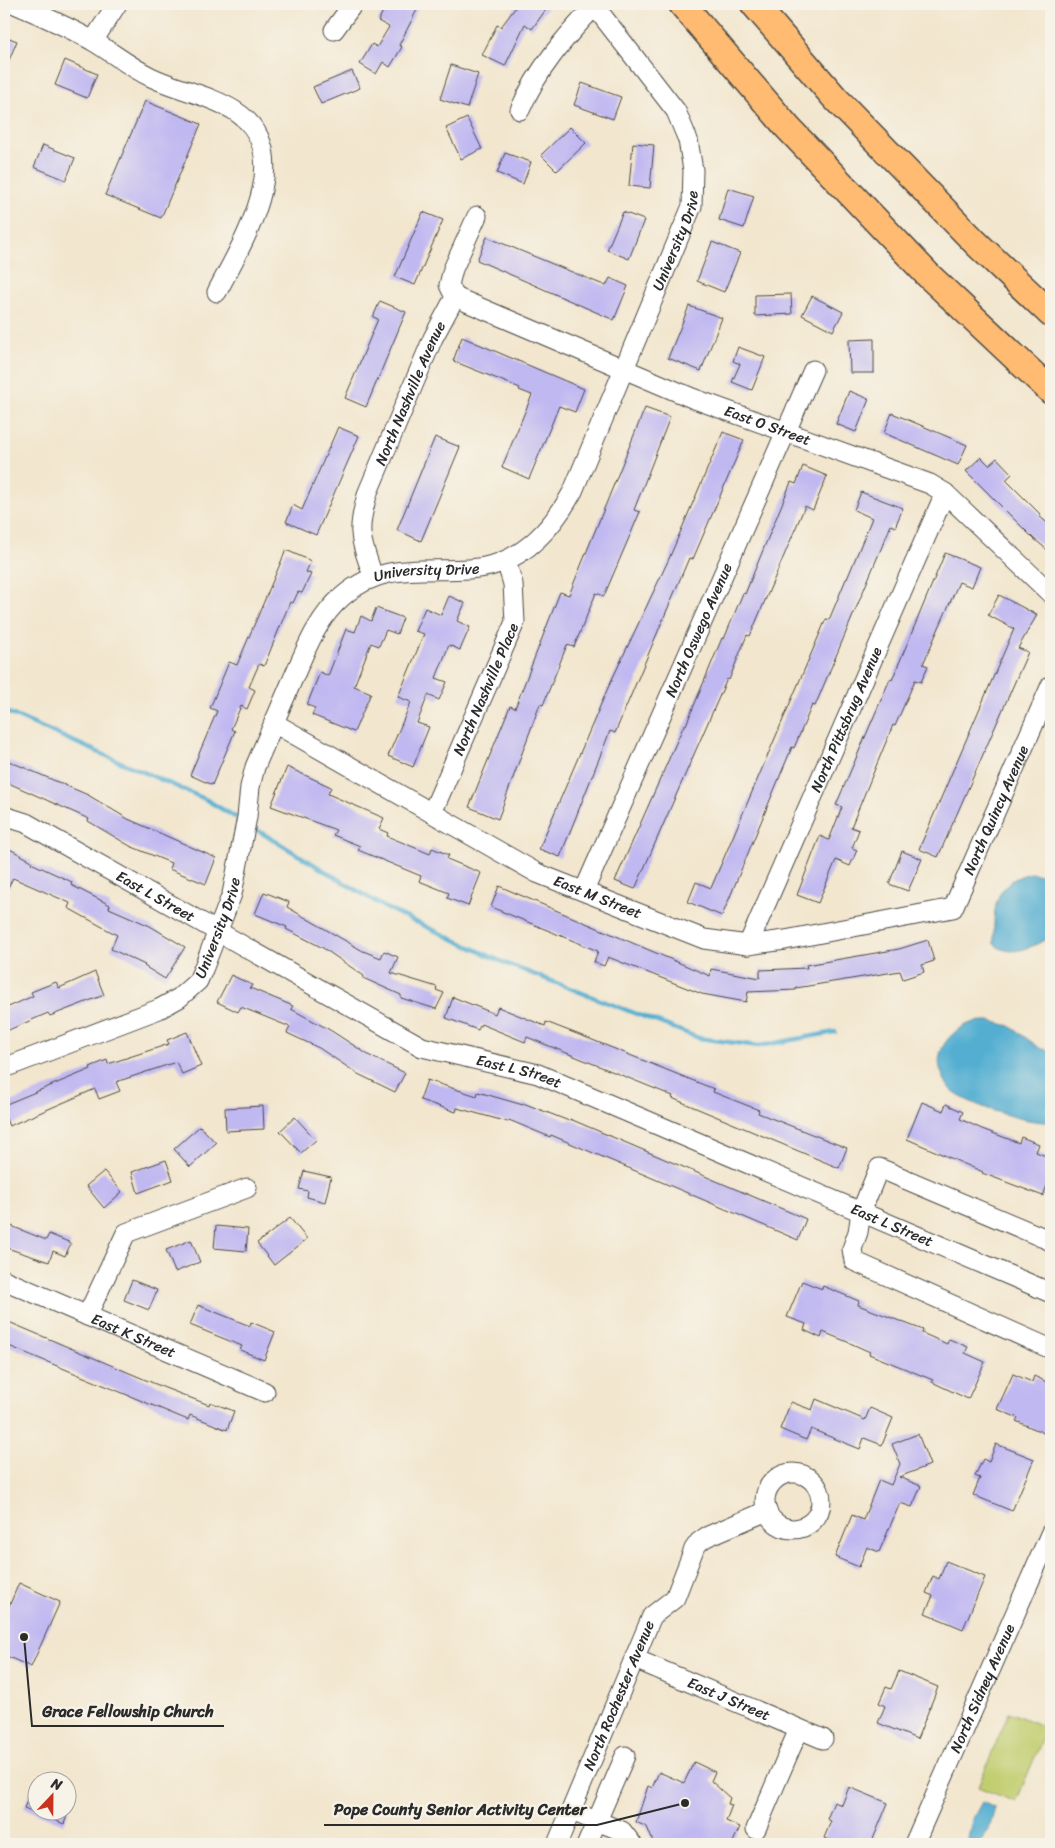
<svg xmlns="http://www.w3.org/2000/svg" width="1055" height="1848" font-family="Sriracha,sans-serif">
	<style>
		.green { fill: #c1ce6f; stroke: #767c4d }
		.water { fill: #53aed1; stroke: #3f6c7e }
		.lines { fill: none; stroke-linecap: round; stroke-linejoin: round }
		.stream { stroke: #53aed1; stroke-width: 4.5 }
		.building { fill: #c0b8f1 }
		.minor-casing { stroke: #494743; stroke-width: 21 }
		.highway-casing { stroke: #494743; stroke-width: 29 }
		.minor { stroke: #fff; stroke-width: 19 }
		.highway { stroke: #febb71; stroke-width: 26 }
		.labels { text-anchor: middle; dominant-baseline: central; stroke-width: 4.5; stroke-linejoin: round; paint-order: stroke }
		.street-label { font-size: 15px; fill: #2b2b2b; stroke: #f7f3e8 }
		.leader { fill: none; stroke: #2b2b2b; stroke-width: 2 }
		.callout-dot { fill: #2b2b2b; stroke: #f7f3e8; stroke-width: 2 }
		.callout-label { font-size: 16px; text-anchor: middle; font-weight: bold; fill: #2b2b2b; stroke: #f7f3e8; stroke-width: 4.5; stroke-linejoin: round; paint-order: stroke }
	</style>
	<rect width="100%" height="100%" fill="#f7f3e8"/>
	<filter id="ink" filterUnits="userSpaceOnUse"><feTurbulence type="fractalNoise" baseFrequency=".02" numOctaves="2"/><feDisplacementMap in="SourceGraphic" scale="10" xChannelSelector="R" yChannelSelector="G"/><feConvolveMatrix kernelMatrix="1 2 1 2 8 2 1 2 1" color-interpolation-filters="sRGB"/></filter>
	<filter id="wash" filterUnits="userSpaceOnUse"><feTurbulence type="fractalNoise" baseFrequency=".0096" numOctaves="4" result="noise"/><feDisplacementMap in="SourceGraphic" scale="20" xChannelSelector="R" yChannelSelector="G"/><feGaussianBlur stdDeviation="1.12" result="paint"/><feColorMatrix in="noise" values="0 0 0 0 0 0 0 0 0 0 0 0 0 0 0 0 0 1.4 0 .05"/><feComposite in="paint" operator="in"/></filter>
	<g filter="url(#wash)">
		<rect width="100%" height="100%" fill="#f2e6ce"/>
		<path class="green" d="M1009,1712l38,16 -31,74 -38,-15z"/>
		<path class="water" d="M1031,873l20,4v59c-15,10 -41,23 -57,8 0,-33 -3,-62 37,-71z
			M990,1021l20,5 31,23 10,1v72c-23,2 -79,-16 -98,-30 -4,-3 -8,-11 -10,-16 -12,-22 6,-45 28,-53 5,-2 13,-2 19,-2z
			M982,1802l13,6 -6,22 -10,13 -11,-4 4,-19z"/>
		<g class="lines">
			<path class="stream" d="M4,711l201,88 30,18
				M257,830l129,78 121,56 192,74 60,8 76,-14"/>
		</g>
		<g id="blocks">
			<path class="building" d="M387,4h33l-21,41 3,2 -12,20 -7,-5 -7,12 -16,-10 12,-20 5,3 12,-20 -11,-6z
				M518,4h32l-18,25 -7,-5 -20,42 -23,-11 15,-30 4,2z
				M4,36l13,5 -13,31z
				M65,60l32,14 -10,24 -32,-13z
				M451,65l27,9 -11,34 -27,-9z
				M352,71l8,17 -39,16 -8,-17z
				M582,83l39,14 -8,22 -39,-14z
				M145,101l56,23 -40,94 -56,-23z
				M467,118l15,31 -21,10 -15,-31z
				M570,127l16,16 -29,28 -16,-16z
				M633,143l21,2 -4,43 -21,-2z
				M43,145l32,13 -9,22 -32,-13z
				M505,153l26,9 -8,22 -26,-11z
				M728,188l26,8 -10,32 -25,-8z
				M423,212l20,8 -28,65 -20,-8z
				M623,212l21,8 -15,39 -22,-9z
				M487,237l119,49 4,-8 18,8 -14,34 -137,-60z
				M712,242l28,11 -16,39 -27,-11z
				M791,294l1,20 -37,2v-21z
				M812,296l31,16 -10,19 -31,-16z
				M380,301l26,11 -40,95 -21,-9 33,-79 -5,-2z
				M689,306l33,12 -21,53 -33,-13z
				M462,337l122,52 -9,23 -16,-6 -30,73 -27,-12 30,-72 -13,-5 1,-2 -67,-27z
				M874,339v34h-24l-1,-33z
				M738,347l27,10 -13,33 -20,-8 8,-18 -7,-3z
				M849,391l20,8 -13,33 -20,-8z
				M645,408l25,9 -36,93 6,2 -36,84 -8,-3 -22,54 -7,-2 -24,60 -3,-1 -42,115 -29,-12 41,-101 5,2 45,-116 9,3z
				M892,413l75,32 -9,20 -74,-32z
				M338,427l21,9 -43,99 -30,-13 7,-17 9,5z
				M723,432l21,8 -51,119 -4,-1 -74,175 -5,-2 -50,126 -21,-8 68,-159 61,-129z
				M435,437l25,10 -39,94 -24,-11z
				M981,457l8,8 8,-7 15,16 -6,6 35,35 -2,1 12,10v27l-18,-15 -67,-67z
				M803,466l24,10 -14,34 -8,-4 -55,130 -3,-1 -18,45 -2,-1 -92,210 -20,-8 69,-156h2l36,-87 2,1 19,-46 2,1 46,-112 5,2z
				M861,492l42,16 -8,19 -4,-2 -76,181 -3,-1 -18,43 -2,-1 -70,169 -34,-14 8,-20 15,6 115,-269 3,1 17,-41h1l25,-61 -18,-8z
				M286,550l25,11 -5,11 5,2 -9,19 -4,-1 -5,11 -3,-1 -26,64 -5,-2 -10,23 6,3 -8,19 -6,-3 -10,23 4,2 -23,54 -22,-10 27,-64 -7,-3 19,-46 8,3z
				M945,553l35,14 -8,20 -13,-5 -36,82 5,2 -7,16 -6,-2 -20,46 -2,-1 -42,102 8,3 -7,18 5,2 -7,16 -14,-6 -18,43 -21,-8 23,-59 9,4 13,-33 -6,-2 54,-126 2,1z
				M999,595l38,20 -19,33 10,4 -90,205 -19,-8 95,-220 -26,-14z
				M449,596l16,7 -8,18 13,6 -10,23 -11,-5 -13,33 11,4 -8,18 -11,-5 -11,28 12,4 -16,40 -25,-11 23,-54 -13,-5 26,-63 -9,-3 10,-23 16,7z
				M376,608l27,10 -6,16 -11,-4 -7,16 -8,-3 -17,43 17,7 -17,39 -42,-17 3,-7 -8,-3 13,-33 8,4 18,-47 9,3 6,-16 10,5z
				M4,759l84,36 40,24 88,39 -10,26 -37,-15 2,-6 -41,-17 -42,-25 1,-2 -85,-38z
				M287,767l44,20 -3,7 56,24 -5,11 9,4 -1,3 43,18 2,-6 17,7 -2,4 34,14 -13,33 -21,-8 2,-5 -30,-12 2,-5 -63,-26 2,-4 -27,-11 3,-5 -65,-24z
				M4,846l28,15 -1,2 41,19 -1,3 39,20 -1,3 41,18 35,21 -20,32 -21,-13 1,-1 -34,-16 6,-14 -49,-27 2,-5 -57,-25 -9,17z
				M902,851l20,8 -14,32 -19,-7z
				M499,886l211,90 1,-7 49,9v-8l47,-2 -1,-3 93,-16 29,-9 6,21 -12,4 2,7 -21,7 -3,-8 -104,17v2l-48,2 -2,10 -44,-8 -94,-37 -4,9 -10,-4 4,-11 -107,-44z
				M264,892l25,10 -2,5 76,44 18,7 3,-7 14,6 -7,16 46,14 -1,3 8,3 -8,16 -35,-11v-3l-38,-17 1,-2 -41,-28 -37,-19 1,-2 -32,-13z
				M95,972l9,23 -54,21 -2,-3 -44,19v-23l29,-13 -2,-4 25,-10 3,6z
				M231,975l21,10 -2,3 43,18 -2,3 39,21 40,26 35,17 -10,19 -37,-18 -39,-26 -32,-15 3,-6 -49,-20 -3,5 -21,-10z
				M453,997l42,17 3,-7 47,19 1,-4 44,17 124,50 -1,3 46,18 -1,3 89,35 -8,20 -167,-70 1,-2 -146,-59 -2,5 -44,-18 -3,6 -32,-12z
				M187,1032l14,34 -19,8 -6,-12 -60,20 4,9 -21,8 -4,-10 -86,37 -5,-12v-9l87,-36 -1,-2 17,-7 1,4 61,-20 -2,-4z
				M427,1080l50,16 1,-4 45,13v-2l46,18 1,-2 236,100 -8,21 -247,-105 -1,2 -41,-17 -1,2 -51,-14 -1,4 -36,-12z
				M922,1102l21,9 3,-7 17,8 -3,7 22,10 37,14 2,-6 18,7 -3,8 15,6v17l-8,21 -61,-23 1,-1 -76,-33z
				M263,1106l1,23 -38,2 -1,-23z
				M295,1117l21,23 -15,13 -21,-22z
				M200,1126l16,17 -26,24 -16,-18z
				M166,1160l7,20 -35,13 -6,-21z
				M104,1171l18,21 -18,16 -18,-22z
				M304,1171l27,6 -6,25 -18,-5 1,-6 -9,-2z
				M290,1218l17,21 -33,26 -17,-22z
				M4,1223l42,17 3,-6 22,9 -6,13 -12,-5 -4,11 -45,-15z
				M216,1226l32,3 -2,22 -32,-3z
				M191,1240l9,22 -25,10 -9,-22z
				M132,1280l25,10 -8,20 -25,-10z
				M802,1281l20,8 1,-3 36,15 -1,4 65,25 -1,3 25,11 2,-5 19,8 -3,6 20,9 -17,37 -36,-17 1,-2 -64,-26 1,-2 -20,-9 -27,-11 -2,6 -17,-8 2,-6 -19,-7z
				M198,1305l52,21 1,-4 24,10 -11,28 -24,-10 2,-4 -52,-21z
				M4,1320l161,68 44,17 1,-3 24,9 -7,19 -37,-15 -2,5 -184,-76z
				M1013,1374l19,8 2,-6 17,8v52l-35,-15 2,-3 -21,-9z
				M816,1399l49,21 5,-12 23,10 -11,27 -18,-7 -4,11 -49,-20 -5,11 -26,-11 11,-27 21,8z
				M918,1434l12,31 -31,12 22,9 -9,21 -12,-4 -21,49 -12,-5 -8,20 -24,-10 17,-42 11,5 16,-40 12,5 9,-21 -8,-20z
				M996,1444l38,15 -22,52 -39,-16 7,-17 -5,-2 8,-17 6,3z
				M946,1561l39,16 -22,52 -38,-16 8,-17 -7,-3 7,-17 6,3z
				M19,1583l41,19 -29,65 -27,-12v-37z
				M899,1671l39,16 -21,52 -39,-16 7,-17 -6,-3 7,-16 5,2z
				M694,1762l21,10 -4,9 19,17 -2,6 4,1 -6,16 14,6 -8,17h-78l-7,-17 -11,-5 12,-36 4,2 7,-16 25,11z
				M37,1776l1,34h31l-5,14 -40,-16z
				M849,1787l39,16 -17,41h-31l-16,-6 7,-17 -4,-2 7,-17 8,3z"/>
		</g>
	</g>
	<g filter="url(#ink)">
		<use href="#blocks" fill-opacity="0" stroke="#494743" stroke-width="1"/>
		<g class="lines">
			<g class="minor-casing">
				<g id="minor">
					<path d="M15,4c26,11 53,23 78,37 20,12 37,26 58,36 27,13 59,18 84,34 65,42 7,132 -18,181"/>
					<path d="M334,30l19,-26"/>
					<path d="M93,41l24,-37"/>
					<path d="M520,110c17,-40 45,-73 75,-104"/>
					<path id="s1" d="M455,297l237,101 238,86 15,9 106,101"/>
					<path id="s2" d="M373,576c-13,-39 -17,-43 -5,-84l65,-154 22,-41 -6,-12 4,-16 24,-53"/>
					<path id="s3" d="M274,723l263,150 167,66 44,6 37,-5 168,-32 98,-223"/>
					<path id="s4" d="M432,813l83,-191 -2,-38 -7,-23"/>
					<path id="s5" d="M4,816l22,7 396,224 116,27 513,219"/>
					<path id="s6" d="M584,891l229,-521"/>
					<path id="s7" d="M748,945l197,-452"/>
					<path id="s8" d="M4,1068l155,-59 20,-11 19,-17 6,-14 28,-73 15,-77 3,-30 5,-20c12,-28 24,-56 36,-84 14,-31 25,-64 52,-87 39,-34 79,-24 126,-27 49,-2 82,-38 104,-78l119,-285 1,-36 -5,-30 -12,-29 -83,-107"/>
					<path d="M1051,1241l-172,-73 -18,44 -3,20 -6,17 2,12 197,88"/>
					<path id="s9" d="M4,1280l261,112"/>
					<path d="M87,1316l39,-83 121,-45"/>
					<circle cx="793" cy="1501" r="28"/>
					<path id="s10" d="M635,1659l188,80"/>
					<path d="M571,1811l51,20 10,13"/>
					<path d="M756,1829l43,-100"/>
					<path id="s11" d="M557,1844l95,-228 23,-18 19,-49 5,-7 7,-5 61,-26"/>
					<path d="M587,1844l38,-88"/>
					<path id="s12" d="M914,1844l137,-312"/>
				</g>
			</g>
			<g class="highway-casing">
				<path id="highway" d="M682,4l106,124 140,147 123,116
					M754,4l81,94 141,145 75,71"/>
			</g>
			<use href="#minor" class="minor"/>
			<use href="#highway" class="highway"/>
		</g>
	</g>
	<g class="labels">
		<g class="street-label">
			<text stroke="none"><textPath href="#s8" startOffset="1170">University Drive</textPath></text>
			<text stroke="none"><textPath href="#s2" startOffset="194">North Nashville Avenue</textPath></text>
			<text stroke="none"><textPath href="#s1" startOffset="338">East O Street</textPath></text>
			<text stroke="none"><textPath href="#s8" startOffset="720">University Drive</textPath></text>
			<text stroke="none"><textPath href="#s6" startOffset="285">North Oswego Avenue</textPath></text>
			<text stroke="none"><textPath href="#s4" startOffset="135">North Nashville Place</textPath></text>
			<text stroke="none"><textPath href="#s7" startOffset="246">North Pittsbrug Avenue</textPath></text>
			<text stroke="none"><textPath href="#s3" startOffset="842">North Quincy Avenue</textPath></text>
			<text stroke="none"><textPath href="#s5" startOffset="172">East L Street</textPath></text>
			<text stroke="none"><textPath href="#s3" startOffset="368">East M Street</textPath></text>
			<text stroke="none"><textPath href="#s8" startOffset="271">University Drive</textPath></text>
			<text stroke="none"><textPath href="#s5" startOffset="578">East L Street</textPath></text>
			<text stroke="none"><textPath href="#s5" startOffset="982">East L Street</textPath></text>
			<text stroke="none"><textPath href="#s9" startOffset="141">East K Street</textPath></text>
			<text stroke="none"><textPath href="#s12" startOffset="170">North Sidney Avenue</textPath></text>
			<text stroke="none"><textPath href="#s11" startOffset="161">North Rochester Avenue</textPath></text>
			<text stroke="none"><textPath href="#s10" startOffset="102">East J Street</textPath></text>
		</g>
	</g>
	<path class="leader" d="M24 1637L32 1726H224M685 1803L597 1825H324"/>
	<g class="callout-dot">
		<circle cx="24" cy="1637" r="5"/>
		<circle cx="685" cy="1803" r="5"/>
	</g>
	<g class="callout-label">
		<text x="128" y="1717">Grace Fellowship Church</text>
		<text x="460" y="1815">Pope County Senior Activity Center</text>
	</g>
	<rect width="1055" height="1848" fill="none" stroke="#f7f3e8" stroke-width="20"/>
	<g transform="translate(52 1796) rotate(22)"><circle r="24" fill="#f7f3e8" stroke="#a5a39c"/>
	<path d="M0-4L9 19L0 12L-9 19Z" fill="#c8321e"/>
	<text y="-8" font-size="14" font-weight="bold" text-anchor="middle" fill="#2b2b2b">N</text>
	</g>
</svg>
